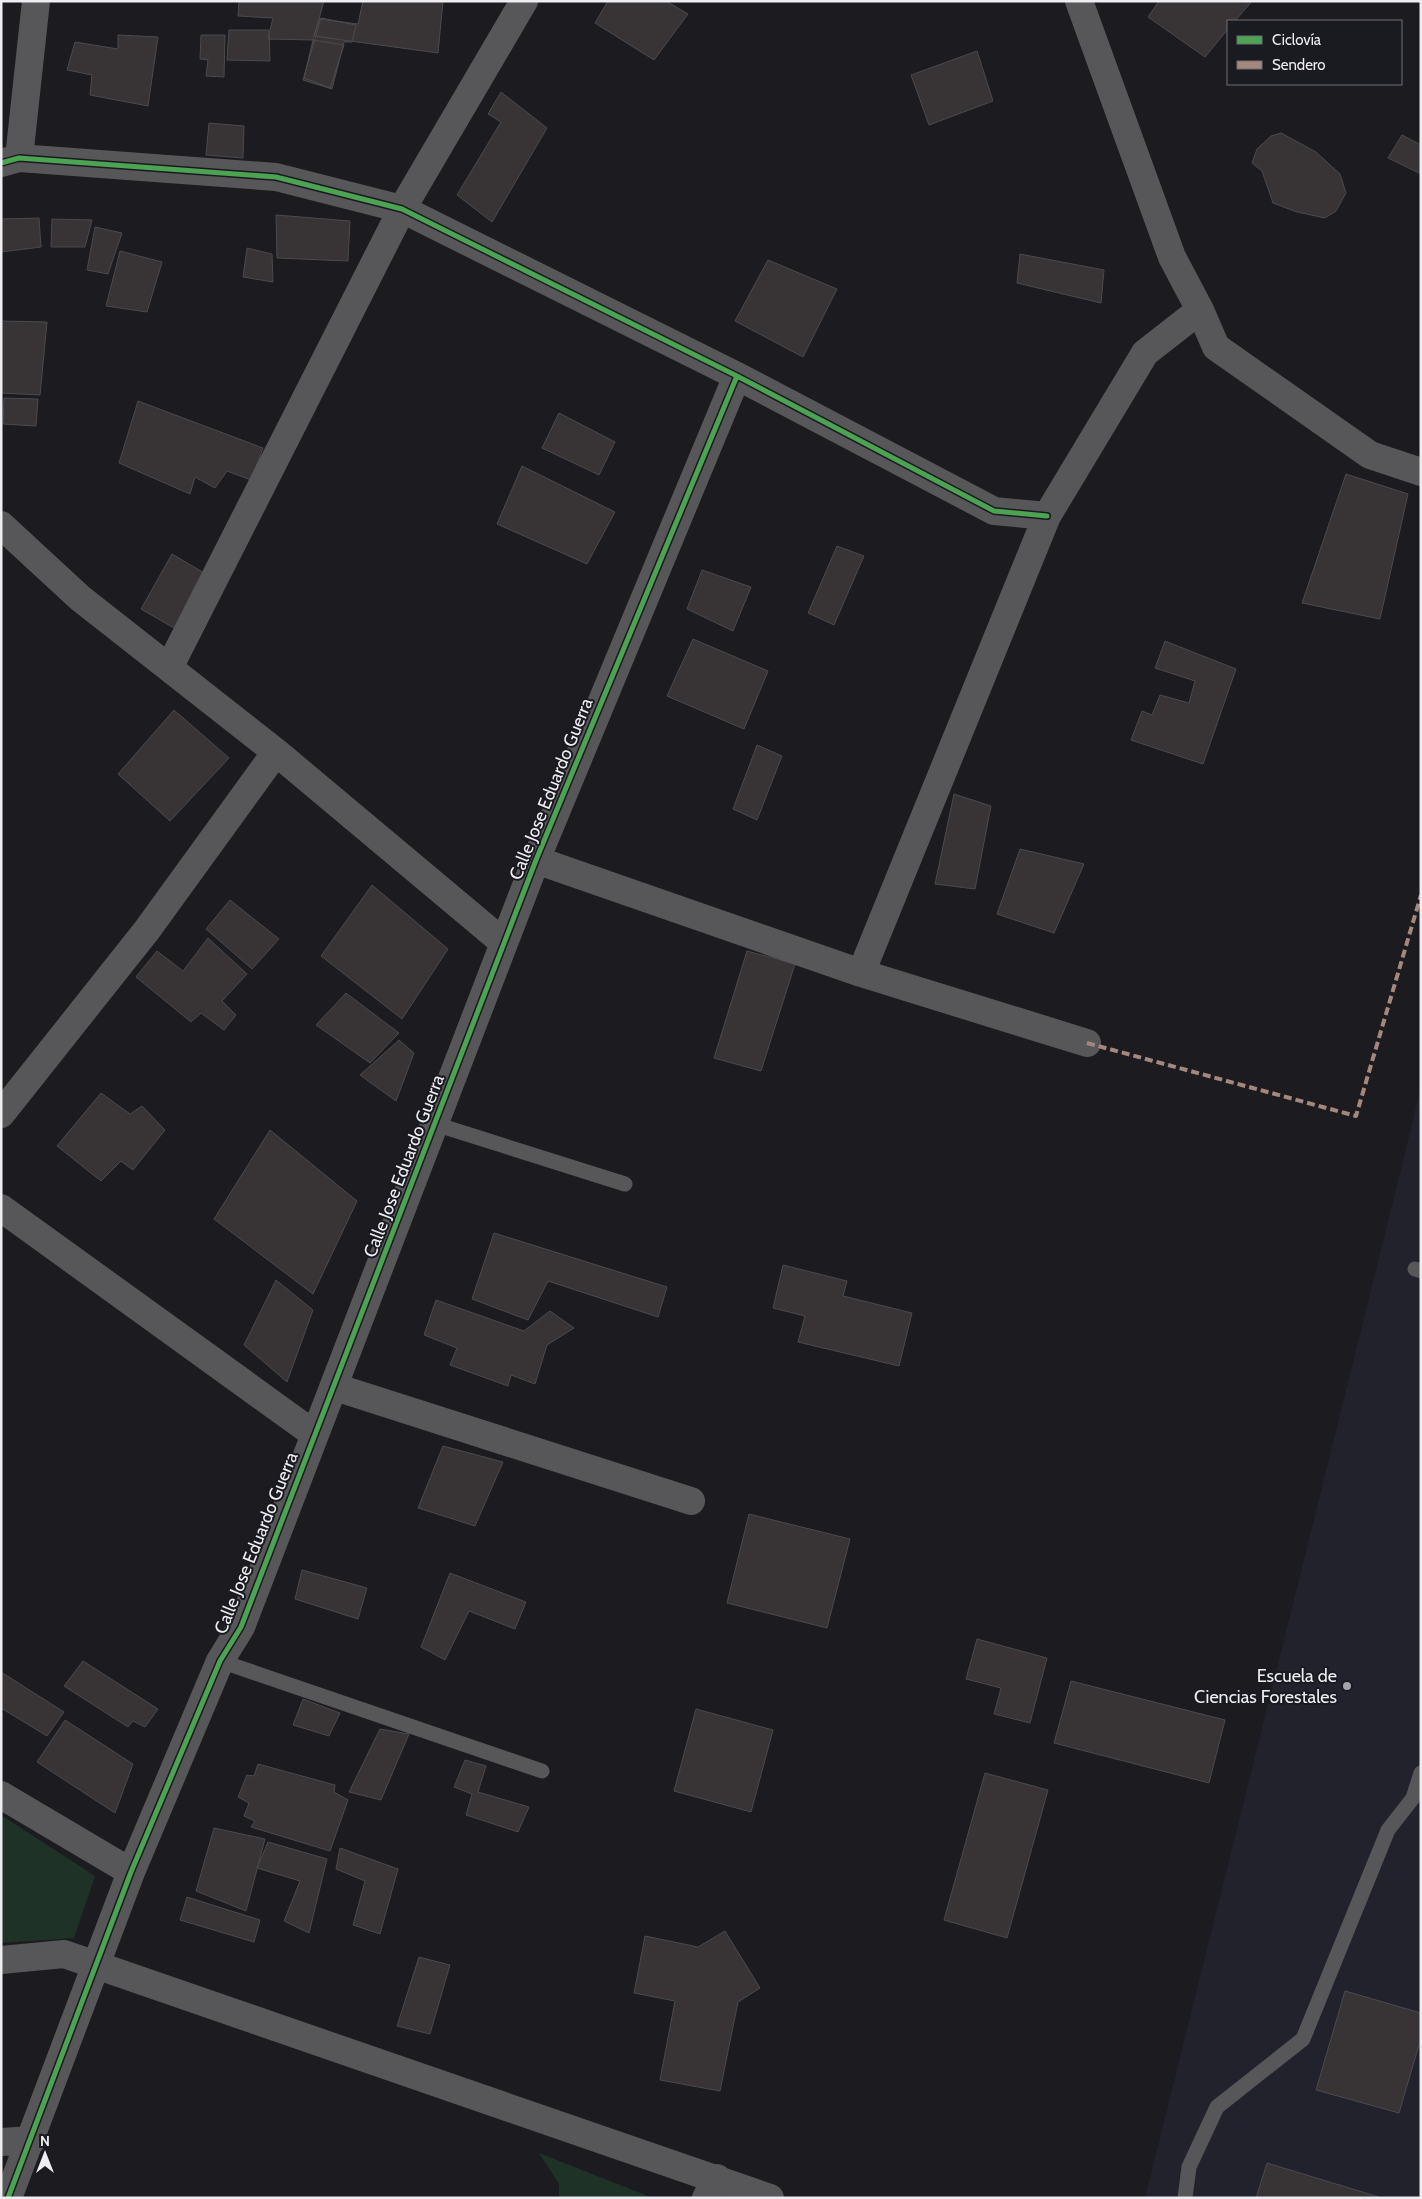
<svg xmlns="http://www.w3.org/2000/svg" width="1422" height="2199" font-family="Cabin,sans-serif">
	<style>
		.built { fill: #22222d }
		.green { fill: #1f3228 }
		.building { fill: #383435; stroke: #4b4a4c }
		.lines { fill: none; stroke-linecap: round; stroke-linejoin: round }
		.lane { stroke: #575658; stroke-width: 15 }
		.street { stroke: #575658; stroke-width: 28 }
		.quiet { stroke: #a5887d; stroke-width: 4; stroke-dasharray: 8 4; stroke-linecap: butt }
		.cycleway-casing { stroke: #1a1a21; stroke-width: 8 }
		.cycleway { stroke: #4ca352; stroke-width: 5 }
		.poi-dot { fill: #a4a4a8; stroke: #1a1a21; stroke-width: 2 }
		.labels { text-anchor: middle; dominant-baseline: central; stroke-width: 4; stroke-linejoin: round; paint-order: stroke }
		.street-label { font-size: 18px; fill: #ededf2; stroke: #1a1a21 }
		.poi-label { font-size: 18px; fill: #ededf2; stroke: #1a1a21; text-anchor: end }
	</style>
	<rect width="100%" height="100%" fill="#1b1b20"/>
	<path class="built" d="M1421,1086v1112h-276l255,-1024z"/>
	<path class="green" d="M1,1815l94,61 -21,62 -73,5z
		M539,2153l114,45h-94v-14z"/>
	<path class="building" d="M239,1h85l-11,39 -45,-1 5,-21 -35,-2z
		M363,1h80l-5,52 -124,-17 5,-17 39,5z
		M608,1h58l22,13 -34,46 -59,-37z
		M1159,1h93l-17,20h-7v8l-23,28 -57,-40z
		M321,18l35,7 -4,17h-8l-12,47 -29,-9z
		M229,30h40l1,31 -43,-1z
		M118,35l40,2 -10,69 -58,-11 2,-20 -25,-5 8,-28 43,7z
		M201,35h24l-1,42 -18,-1 2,-16 -8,-1z
		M313,40l31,5 -14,43 -26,-10z
		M977,51l16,50 -64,24 -18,-50z
		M501,92l46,36 -55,94 -35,-27 44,-73 -13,-8z
		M209,123l35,3 -1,32 -37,-3z
		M1281,133l35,19 24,22 6,19 -10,18 -11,7 -28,-6 -24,-9 -11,-32 -10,-8 5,-14 14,-13z
		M1402,135l19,10v29l-33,-16z
		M276,215l74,6 -2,40 -71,-3z
		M39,218l2,29 -40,5v-33z
		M52,219l40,1 -7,27h-34z
		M95,227l27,6 -14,41 -21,-4z
		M247,248l25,6 1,28 -30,-5z
		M120,251l42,11 -15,50 -41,-6z
		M1020,254l84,16 -3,33 -84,-20z
		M768,260l69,29 -34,68 -68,-36z
		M1,321l46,1 -7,73 -39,-2z
		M4,398l34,1 -2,27 -33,-2z
		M138,401l125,47 -12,32 -24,-9 -12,17 -20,-11 -5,17 -71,-31z
		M559,413l56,29 -16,33 -57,-27z
		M522,466l93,46 -28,52 -90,-40z
		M1346,474l62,20 -28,125 -78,-16z
		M837,546l27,10 -30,69 -26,-12z
		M172,554l39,23 -30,55 -40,-23z
		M702,570l49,17 -18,44 -46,-22z
		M693,639l75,32 -24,58 -77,-33z
		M1165,641l71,28 -33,95 -72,-24 11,-29 10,4 8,-20 29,8 6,-22 -40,-13z
		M174,710l55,48 -59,63 -52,-47z
		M757,745l25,11 -25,64 -24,-11z
		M954,794l37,12 -16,83 -40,-5z
		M1020,849l64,15 -30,69 -57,-19z
		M372,885l76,64 -46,70 -81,-63z
		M230,900l49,39 -27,30 -46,-40z
		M208,938l39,36 -25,27 14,14 -12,15 -23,-17 -10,9 -55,-45 21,-26 26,20z
		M747,951l48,13 -34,107 -47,-13z
		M346,993l53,40 -29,30 -54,-38z
		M399,1040l15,13 -18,48 -36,-26z
		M101,1093l29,21 12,-8 23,24 -32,40 -12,-9 -20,20 -44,-35z
		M270,1130l87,71 -44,93 -99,-75z
		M494,1233l173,54 -9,30 -110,-36 -20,39 -56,-21z
		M783,1265l64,16 -4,15 69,17 -13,53 -101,-24 7,-26 -32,-8z
		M276,1280l37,30 -26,72 -43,-37z
		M436,1300l88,31 26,-20 24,17 -27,17 -12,39 -24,-9 -3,11 -58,-21 7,-17 -33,-13z
		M443,1446l60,16 -28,64 -57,-18z
		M749,1514l101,25 -23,89 -100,-25z
		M302,1570l65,18 -9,31 -63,-20z
		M450,1573l76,29 -11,27 -46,-18 -24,49 -24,-13z
		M977,1639l70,19 -17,65 -36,-9 7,-26 -35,-9z
		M83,1661l75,48 -13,18 -12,-6 -5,6 -64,-41z
		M1,1672l63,40 -17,24 -46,-28z
		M1071,1681l154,39 -16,63 -155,-40z
		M303,1699l37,14 -11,23 -36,-11z
		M696,1709l77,21 -22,82 -77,-21z
		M65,1720l68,44 -18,49 -78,-51z
		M380,1729l29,5 -28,66 -32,-8z
		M465,1760l21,6 -8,26 51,15 -11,25 -52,-17 6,-21 -18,-7z
		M258,1764l77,21 -1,7 14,8 -18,51 -79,-24 4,-6 -11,-5 5,-13 -11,-6 9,-22 7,1z
		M985,1773l63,17 -41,148 -63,-18z
		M214,1828l51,11 -19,72 -50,-20z
		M268,1842l59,17 -18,74 -25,-12 16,-40 -43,-13z
		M340,1848l58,21 -18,65 -27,-9 12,-44 -29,-12z
		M187,1897l73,23 -6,22 -74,-22z
		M725,1931l35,57 -22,14 -18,89 -60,-11 15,-79 -41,-8 11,-57 53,11z
		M419,1957l31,8 -20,69 -33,-8z
		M1345,1991l76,22v25l-22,75 -83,-23z
		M1267,2163l115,35h-126z"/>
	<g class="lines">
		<path class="lane" d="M435,1124l190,60
			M1415,1269l6,2
			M220,1661l322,110
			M1185,2198l4,-31 28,-60 86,-68 85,-209 25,-32 8,-25"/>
		<path class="street" d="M1079,1l93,256 28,53 16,37 154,108 51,17
			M19,158l17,-157
			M1,163l18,-5 257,19 126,32 335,167 257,135 53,5
			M1,525l79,73 196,154 228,191
			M169,668l233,-459 122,-208
			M536,860l325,113 226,70
			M861,973l186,-457 98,-163 55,-43
			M1,1114l146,-184 129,-178
			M1,1208l313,226
			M335,1387l356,114
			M1,1795l130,77
			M1,1960l63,-6 706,244
			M1,2142l31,-2
			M8,2198l123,-326 89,-211 21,-34 295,-767 201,-484
			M706,2198l11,-20"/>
		<path class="quiet" d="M1087,1043l269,73 65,-221"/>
		<g class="cycleway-casing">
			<path id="cycleway" d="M1,163l18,-5 257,19 126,32 335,167 257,135 53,5
				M8,2198l123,-326 89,-211 21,-34 295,-767 201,-484"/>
		</g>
		<use href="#cycleway" class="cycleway"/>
	</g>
	<circle class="poi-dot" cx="1347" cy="1686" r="5"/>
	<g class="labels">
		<g class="street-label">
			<text transform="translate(551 789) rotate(-68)">Calle Jose Eduardo Guerra</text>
			<text transform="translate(404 1166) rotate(-69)">Calle Jose Eduardo Guerra</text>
			<text transform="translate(256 1543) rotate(-68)">Calle Jose Eduardo Guerra</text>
		</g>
		<g class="poi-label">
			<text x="1337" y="1676">Escuela de<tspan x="1337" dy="21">Ciencias Forestales</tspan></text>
		</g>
	</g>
	<rect width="1422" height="2199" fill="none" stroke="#ededf2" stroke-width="5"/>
	<rect x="1227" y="20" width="175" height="65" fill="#1a1a21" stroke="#6e6e75"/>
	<rect x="1237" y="36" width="25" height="8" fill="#4ca352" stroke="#6e6e75"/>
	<text x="1272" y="45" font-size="15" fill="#ededf2">Ciclovía</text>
	<rect x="1237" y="61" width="25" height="8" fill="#a5887d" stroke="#6e6e75"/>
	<text x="1272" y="70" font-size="15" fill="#ededf2">Sendero</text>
	<g transform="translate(45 2154)" stroke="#1a1a21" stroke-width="4" paint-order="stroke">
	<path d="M0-4L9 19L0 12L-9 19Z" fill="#ededf2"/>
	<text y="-8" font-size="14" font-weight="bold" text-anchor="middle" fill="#ededf2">N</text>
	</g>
</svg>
